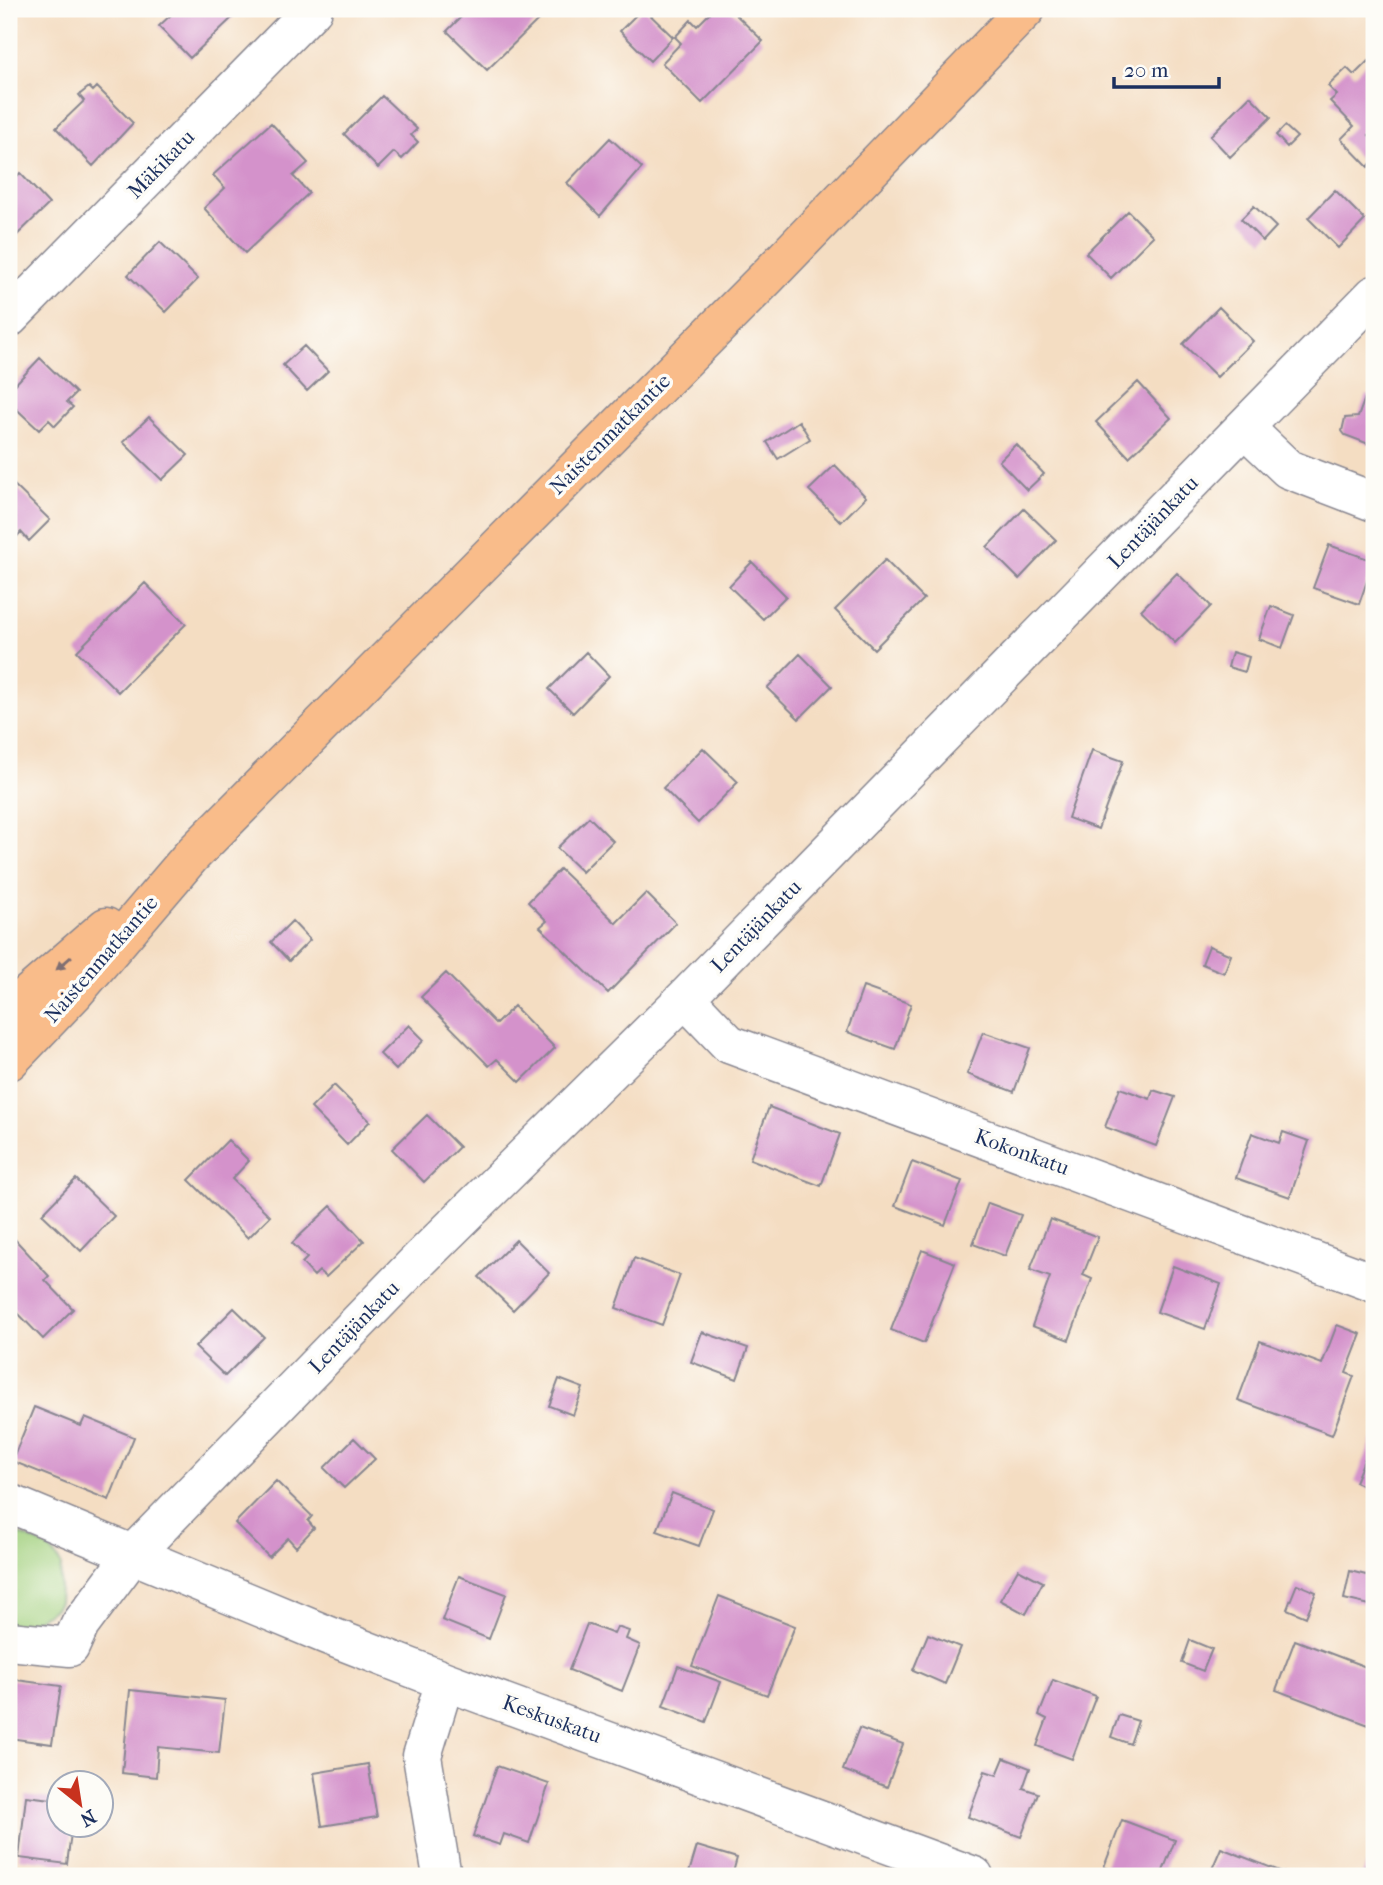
<svg xmlns="http://www.w3.org/2000/svg" width="1383" height="1885" font-family="'IM FELL French Canon',serif">
	<style>
		.green { fill: #a1d07e; stroke: #5e806e; stroke-width: 2 }
		.building { fill: #d492cb }
		.lines { fill: none; stroke-linecap: round; stroke-linejoin: round }
		.minor-casing { stroke: #888690; stroke-width: 41 }
		.major-casing { stroke: #888690; stroke-width: 41 }
		.minor { stroke: #fff; stroke-width: 38 }
		.major { stroke: #f9bc8a; stroke-width: 38 }
		.oneway { fill: #7f6e72 }
		.labels { text-anchor: middle; dominant-baseline: central; stroke-width: 7; stroke-linejoin: round; paint-order: stroke }
		.street-label { font-size: 21px; fill: #1b2f5e; stroke: #fdfcf7 }
	</style>
	<rect width="100%" height="100%" fill="#fdfcf7"/>
	<filter id="ink" filterUnits="userSpaceOnUse"><feTurbulence type="fractalNoise" baseFrequency=".0143" numOctaves="2"/><feDisplacementMap in="SourceGraphic" scale="14" xChannelSelector="R" yChannelSelector="G"/><feConvolveMatrix kernelMatrix="1 2 1 2 8 2 1 2 1" color-interpolation-filters="sRGB"/></filter>
	<filter id="wash" filterUnits="userSpaceOnUse"><feTurbulence type="fractalNoise" baseFrequency=".00686" numOctaves="4" result="noise"/><feDisplacementMap in="SourceGraphic" scale="28" xChannelSelector="R" yChannelSelector="G"/><feGaussianBlur stdDeviation="1.57" result="paint"/><feColorMatrix in="noise" values="0 0 0 0 0 0 0 0 0 0 0 0 0 0 0 0 0 1.4 0 .05"/><feComposite in="paint" operator="in"/></filter>
	<g filter="url(#wash)">
		<rect width="100%" height="100%" fill="#f4ddc2"/>
		<path class="green" d="M9,1529l39,18 13,17 -2,38 -4,6 -33,21 -13,-1z"/>
		<g id="blocks">
			<path class="building" d="M167,9h60l7,7 -44,42 -31,-32 13,-12z
				M469,9h58l11,11 -51,50 -40,-39z
				M642,9h2l29,28 -23,24 -30,-30z
				M714,9h16l33,32 -61,62 -40,-40 19,-20 -6,-6 16,-17 6,6z
				M1368,61l6,7v62l-5,5 5,5v20l-6,7 -27,-28 13,-13 -24,-25 7,-6 -9,-9 19,-18 7,7z
				M89,87l4,4 4,-4 36,36 -40,43 -37,-38 28,-27 -5,-6z
				M382,96l35,33 -6,6 7,7 -16,17 -8,-7 -16,16 -34,-34z
				M1250,96l21,21 -41,40 -20,-21z
				M271,123l37,40 -15,13 16,17 -64,60 -41,-45 21,-20 -12,-13z
				M1285,126l12,11 -10,10 -11,-12z
				M610,138l32,30 -42,48 -33,-33z
				M20,173l29,31 -33,32 -7,-7v-45z
				M1335,190l30,30 -27,28 -30,-30z
				M1254,206l22,21 -13,14 -22,-22z
				M1128,211l25,25 -42,42 -25,-25z
				M160,242l38,37 -32,33 -38,-37z
				M1219,307l34,34 -36,36 -34,-33z
				M304,346l24,25 -21,20 -24,-26z
				M40,358l36,35 -9,9 6,5 -18,19 -6,-6 -10,10 -30,-28v-11z
				M1138,382l33,36 -42,39 -33,-35z
				M1366,395l8,3v48l-29,-11 -3,-4 3,-13 13,-1z
				M149,417l39,38 -26,25 -39,-38z
				M799,421l11,18 -32,20 -11,-17z
				M1016,444l28,30 -17,16 -28,-29z
				M835,465l31,32 -25,25 -32,-32z
				M9,480l41,40 -21,21 -8,-9 -12,13z
				M1024,509l32,31 -37,39 -32,-32z
				M1329,545l45,16 -15,43 -46,-16z
				M885,560l39,39 -50,50 -39,-39z
				M752,562l34,34 -23,23 -34,-33z
				M1177,573l34,33 -36,37 -34,-33z
				M145,583l41,41 -68,68 -41,-41z
				M1271,606l23,9 -12,33 -23,-9z
				M586,652l23,24 -36,37 -24,-24z
				M1232,652l17,5 -4,15 -17,-5z
				M800,654l32,32 -33,33 -32,-31z
				M703,748l35,34 -40,41 -35,-35z
				M1092,750l31,11 -25,68 -30,-11z
				M589,817l24,24 -31,31 -25,-24z
				M560,869l56,54 30,-30 30,30 -68,70 -68,-66 7,-6 -19,-19z
				M292,921l18,19 -21,21 -18,-19z
				M1209,946l22,9 -7,18 -22,-9z
				M446,973l50,51 18,-18 41,42 -35,34 -23,-23 -8,7 -68,-69z
				M863,987l48,17 -16,45 -48,-17z
				M409,1025l15,15 -28,30 -16,-16z
				M983,1032l47,16 -16,44 -47,-18z
				M334,1085l36,36 -23,24 -36,-37z
				M1120,1088l30,11 3,-9 22,7 -19,49 -51,-19z
				M769,1107l71,27 -19,52 -71,-27z
				M427,1115l32,32 -35,35 -32,-33z
				M1283,1132l26,9 -19,56 -54,-19 16,-45 27,10z
				M228,1140l21,21 -17,18 38,37 -22,22 -59,-58z
				M912,1162l50,19 -17,44 -50,-19z
				M76,1179l38,37 -33,35 -39,-37z
				M988,1203l33,12 -16,41 -32,-12z
				M331,1206l33,35 -38,36 -7,-6 -5,5 -12,-13 5,-5 -15,-15z
				M1050,1219l48,18 -15,38 9,4 -23,61 -37,-14 18,-49 -20,-7z
				M9,1233l40,43 -4,4 28,29 -30,30 -32,-33 3,-3 -5,-6z
				M516,1240l33,33 -36,37 -34,-33z
				M922,1250l33,13 -31,80 -33,-13z
				M634,1258l46,17 -18,50 -46,-17z
				M1173,1266l48,18 -16,45 -48,-17z
				M234,1308l30,29 -39,39 -30,-29z
				M1337,1325l24,9 -15,39 8,3 -22,59 -94,-35 22,-59 62,23z
				M702,1332l46,16 -11,31 -46,-17z
				M559,1379l24,9 -10,27 -24,-9z
				M34,1407l47,19 4,-9 49,20 -25,63 -97,-39z
				M1374,1436v55l-19,-9z
				M354,1438l21,21 -31,29 -20,-20z
				M276,1481l36,35 -4,5 6,7 -18,19 -8,-9 -19,19 -34,-34z
				M672,1493l41,16 -14,37 -42,-15z
				M1373,1560l1,46 -30,-7 6,-28 20,5z
				M1018,1569l25,13 -17,32 -26,-14z
				M459,1576l47,18 -17,45 -47,-19z
				M1297,1584l19,8 -10,25 -19,-8z
				M719,1596l76,30 -28,69 -75,-29z
				M587,1624l27,10 3,-7 12,4 -3,8 14,6 -18,46 -53,-21z
				M928,1634l32,13 -15,37 -32,-14z
				M1190,1640l22,9 -9,22 -21,-8z
				M1295,1640l79,30v57l-98,-37z
				M678,1666l43,16 -15,40 -43,-16z
				M9,1679l52,7 -9,58 -43,-6z
				M1053,1680l43,16 -24,63 -35,-13 10,-27 -8,-4z
				M130,1690l95,10 -6,53 -61,-6 -2,30 -34,-4z
				M1119,1715l19,6 -8,23 -19,-7z
				M859,1728l44,16 -16,43 -44,-17z
				M1004,1758l26,10 -7,20 15,5 -17,44 -53,-20 17,-46 12,4z
				M368,1764l9,53 -55,9 -8,-53z
				M497,1766l52,18 -20,59 -25,-9 -4,11 -27,-9z
				M26,1796l34,4v26h12l-5,38 -48,-6z
				M1122,1820l53,20 -14,36h-34l-23,-9z
				M1374,1844v32h-12z
				M697,1846l40,12 -5,18h-44z
				M1221,1848l71,28h-83z"/>
		</g>
	</g>
	<g filter="url(#ink)">
		<use href="#blocks" fill-opacity="0" stroke="#888690" stroke-width="2"/>
		<g class="lines">
			<g class="minor-casing">
				<path id="minor" d="M9,318l304,-309
					M1245,428l43,41 86,33
					M685,998l44,46 645,239
					M9,1503l318,132 118,46 529,195
					M9,1641l61,6 10,-22 53,-71 285,-293 267,-263 689,-703
					M442,1876l-20,-120 23,-75"/>
			</g>
			<g class="major-casing">
				<path id="major" d="M9,1011l97,-84
					M9,1061l66,-69 116,-136 576,-579 259,-268"/>
			</g>
			<use href="#minor" class="minor"/>
			<use href="#major" class="major"/>
		</g>
		<defs><path id="oneway-solid" d="M-6-.8H1V-3.2L6.5 0L1 3.2V.8H-6Z" transform="scale(1.75)"/></defs>
		<use class="oneway" href="#oneway-solid" transform="translate(64 963) rotate(139)"/>
	</g>
	<g class="labels">
		<g class="street-label">
			<text transform="translate(161 164) rotate(-46)">Mäkikatu</text>
			<text transform="translate(610 434) rotate(-45)">Naistenmatkantie</text>
			<text transform="translate(1153 522) rotate(-46)">Lentäjänkatu</text>
			<text transform="translate(756 926) rotate(-46)">Lentäjänkatu</text>
			<text transform="translate(101 959) rotate(-49)">Naistenmatkantie</text>
			<text transform="translate(1022 1152) rotate(20)">Kokonkatu</text>
			<text transform="translate(354 1327) rotate(-46)">Lentäjänkatu</text>
			<text transform="translate(552 1719) rotate(20)">Keskuskatu</text>
		</g>
	</g>
	<rect width="1383" height="1885" fill="none" stroke="#fdfcf7" stroke-width="35"/>
	<g transform="translate(80 1804) rotate(150)"><circle r="33" fill="#fdfcf7" stroke="#a3aaba" stroke-width="2"/>
	<path d="M0-5L12 26L0 18L-12 26Z" fill="#c8321e"/>
	<text y="-10" font-size="19" font-weight="bold" text-anchor="middle" fill="#1b2f5e">N</text>
	</g>
	<path d="M1114 77v10h105v-10" fill="none" stroke="#1b2f5e" stroke-width="3.5"/>
	<text x="1124" y="77" font-size="21" fill="#1b2f5e" stroke="#fdfcf7" stroke-width="5" paint-order="stroke">20 m</text>
</svg>
